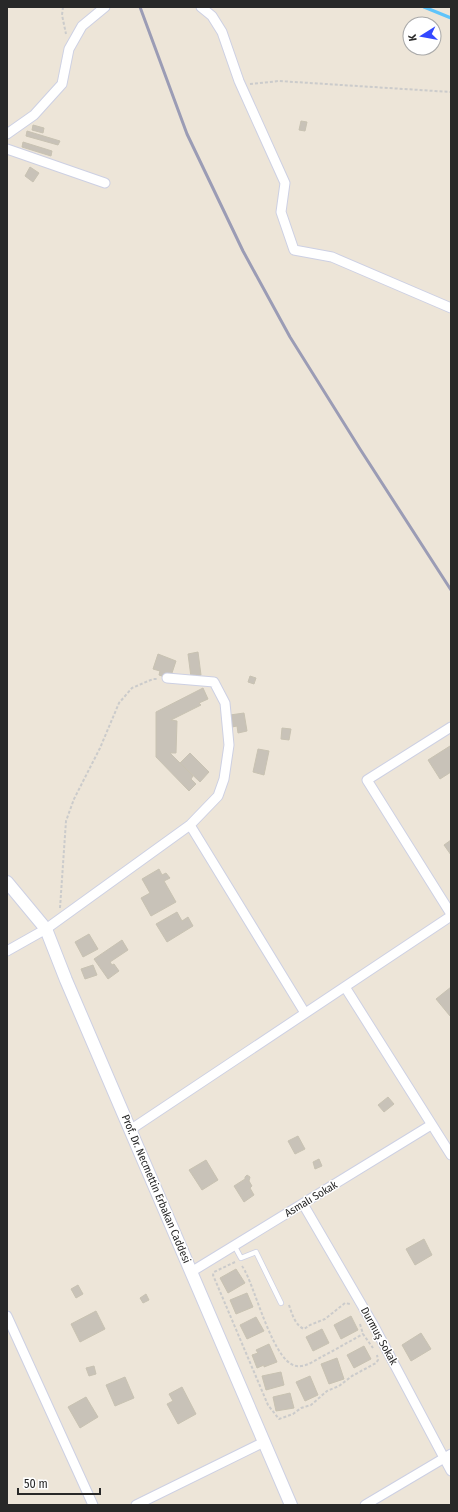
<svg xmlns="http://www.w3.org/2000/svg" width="458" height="1512" font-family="'Fira Sans Condensed',sans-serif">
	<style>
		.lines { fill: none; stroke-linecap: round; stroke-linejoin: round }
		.stream { stroke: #5fc4fa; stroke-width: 3.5 }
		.building { fill: #c8c2b8; stroke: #c8c2b2 }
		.service-casing { stroke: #cdd0e3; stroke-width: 6 }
		.minor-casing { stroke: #cdd0e3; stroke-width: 11 }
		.tertiary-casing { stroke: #cdd0e3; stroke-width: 14 }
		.path { stroke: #cbcbcb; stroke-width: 2; stroke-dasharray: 3 2; stroke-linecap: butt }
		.service { stroke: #fff; stroke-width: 4.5 }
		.minor { stroke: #fff; stroke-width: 9 }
		.tertiary { stroke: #fff; stroke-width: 12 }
		.rail { stroke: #9b9cb5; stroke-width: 3 }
		.labels { text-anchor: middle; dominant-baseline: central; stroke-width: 3; stroke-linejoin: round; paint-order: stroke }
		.street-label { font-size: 11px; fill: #282828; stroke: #fff }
	</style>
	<rect width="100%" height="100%" fill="#ede5d8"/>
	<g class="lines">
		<path class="stream" d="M424,7l27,11"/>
	</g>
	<path class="building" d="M301,121l6,1 -2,9 -6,-1z
		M33,125l11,3 -1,5 -11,-3z
		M27,131l33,10 -2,4 -32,-9z
		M23,142l29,9 -1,5 -29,-9z
		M30,167l9,6 -6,9 -8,-6z
		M198,652l3,23 -10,2 -3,-23z
		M158,654l18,7 -6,18 -11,-4 1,-4 -7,-2z
		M250,676l6,2 -2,6 -6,-2z
		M203,688l5,11 -9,4 2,2 -30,15 6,1 -1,32h-6l23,23 -2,3 5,5 -7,7 -33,-34v-45z
		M244,713l3,18 -9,2 -1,-7 -5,1 -2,-12z
		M282,728l9,1 -2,11 -8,-1z
		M450,746l1,3v23l-11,7 -12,-19z
		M258,749l11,2 -5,24 -11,-3z
		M190,753l19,19 -9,10 -20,-19z
		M451,840v15l-7,-10z
		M159,869l3,6 4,-2 4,5 -6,3 12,21 -25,14 -10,-18 9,-5 -8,-14z
		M177,912l5,9 6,-4 5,9 -26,16 -11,-18z
		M89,934l9,15 -15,8 -8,-15z
		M122,940l6,10 -18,12 2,3 2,-1 5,7 -11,8 -14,-20z
		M93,965l4,10 -12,4 -4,-10z
		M451,987v28l-1,1 -14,-17z
		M388,1097l6,7 -10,8 -6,-7z
		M298,1136l7,13 -10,5 -7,-13z
		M319,1159l3,7 -7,3 -2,-7z
		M206,1160l12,20 -16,10 -13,-20z
		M247,1175l3,2 -1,4 3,5 -2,2 4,7 -10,7 -10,-16 11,-7v-2z
		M424,1239l8,16 -17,10 -9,-16z
		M236,1269l9,14 -17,10 -8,-15z
		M78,1285l5,9 -7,4 -5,-9z
		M247,1293l6,14 -17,7 -6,-14z
		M146,1294l3,6 -6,3 -3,-5z
		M96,1311l9,18 -25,13 -9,-18z
		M351,1316l7,14 -17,9 -7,-14z
		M256,1317l8,14 -17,8 -7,-14z
		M322,1329l7,14 -16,8 -7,-14z
		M421,1333l10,16 -20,12 -9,-16z
		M269,1344l8,18 -13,5v-2l-7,3 -5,-13 6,-2 -2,-3z
		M364,1346l7,13 -17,9 -7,-13z
		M337,1358l7,21 -15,5 -8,-20z
		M94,1366l2,8 -7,2 -3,-8z
		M281,1372l3,13 -18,5 -4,-14z
		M310,1376l8,19 -13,6 -9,-19z
		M125,1377l9,21 -19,8 -9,-21z
		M182,1387l14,27 -18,10 -11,-20 6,-3 -4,-7z
		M290,1393l4,15 -18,3 -3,-14z
		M86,1397l12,20 -18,11 -12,-21z"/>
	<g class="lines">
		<g class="service-casing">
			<path id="service" d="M234,1245l7,13 15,-6 25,51"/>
		</g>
		<g class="minor-casing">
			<path id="minor" d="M201,7l11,9 10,16 17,49 46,102 -4,29 13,38 38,7 119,51
				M7,134l27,-19 28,-31 7,-35 13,-23 23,-19
				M7,149l98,34
				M451,727l-84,53 84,134
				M190,825l115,188
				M7,951l39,-22 144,-104 28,-29 6,-17 5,-34 -4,-42 -11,-21 -47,-4
				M345,987l106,168
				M130,1130l321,-214
				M303,1204l71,122 77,145
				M191,1272l240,-147
				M7,1316l86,189
				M136,1505l128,-63
				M365,1505l86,-51"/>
		</g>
		<g class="tertiary-casing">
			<path id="tertiary" d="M7,882l39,47 20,51 225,525"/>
		</g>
		<path class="path" d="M63,7l-1,8 4,19
			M250,84l29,-3 172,11
			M60,908l6,-87 8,-22 26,-51 19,-45 13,-15 21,-9h4
			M235,1262l-21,10 -1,3 55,130 11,14 14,-5 8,-6 10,-3 16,-14 12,-5 13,-10 24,-13 2,-3 -1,-5
			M242,1266c13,17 32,106 59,100 8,-1 15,-6 22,-10 14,-7 27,-15 40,-22
			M289,1305c3,9 6,20 15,24l6,-4 15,-6 20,-16 5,1
			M360,1324l3,10 10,14"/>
		<use href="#service" class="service"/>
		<use href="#minor" class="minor"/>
		<use href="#tertiary" class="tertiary"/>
		<path class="rail" d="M140,7l47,127 56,117 47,86 70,112 91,141"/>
	</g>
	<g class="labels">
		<g class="street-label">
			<text transform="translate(156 1189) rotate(67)">Prof. Dr. Necmettin Erbakan Caddesi</text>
			<text transform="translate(311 1199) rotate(-31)">Asmalı Sokak</text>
			<text transform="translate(379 1336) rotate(61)">Durmuş Sokak</text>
		</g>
	</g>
	<rect width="458" height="1512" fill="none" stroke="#282828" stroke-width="16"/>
	<g transform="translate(422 36) rotate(259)"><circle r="19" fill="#ffffff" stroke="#a9a9a9"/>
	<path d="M0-3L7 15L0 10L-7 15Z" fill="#3348ff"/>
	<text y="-6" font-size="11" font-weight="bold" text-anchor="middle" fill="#282828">K</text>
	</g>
	<path d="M18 1488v6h82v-6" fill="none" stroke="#282828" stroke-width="2"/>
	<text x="24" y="1488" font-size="12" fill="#282828" stroke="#ffffff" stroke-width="3" paint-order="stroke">50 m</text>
</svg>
